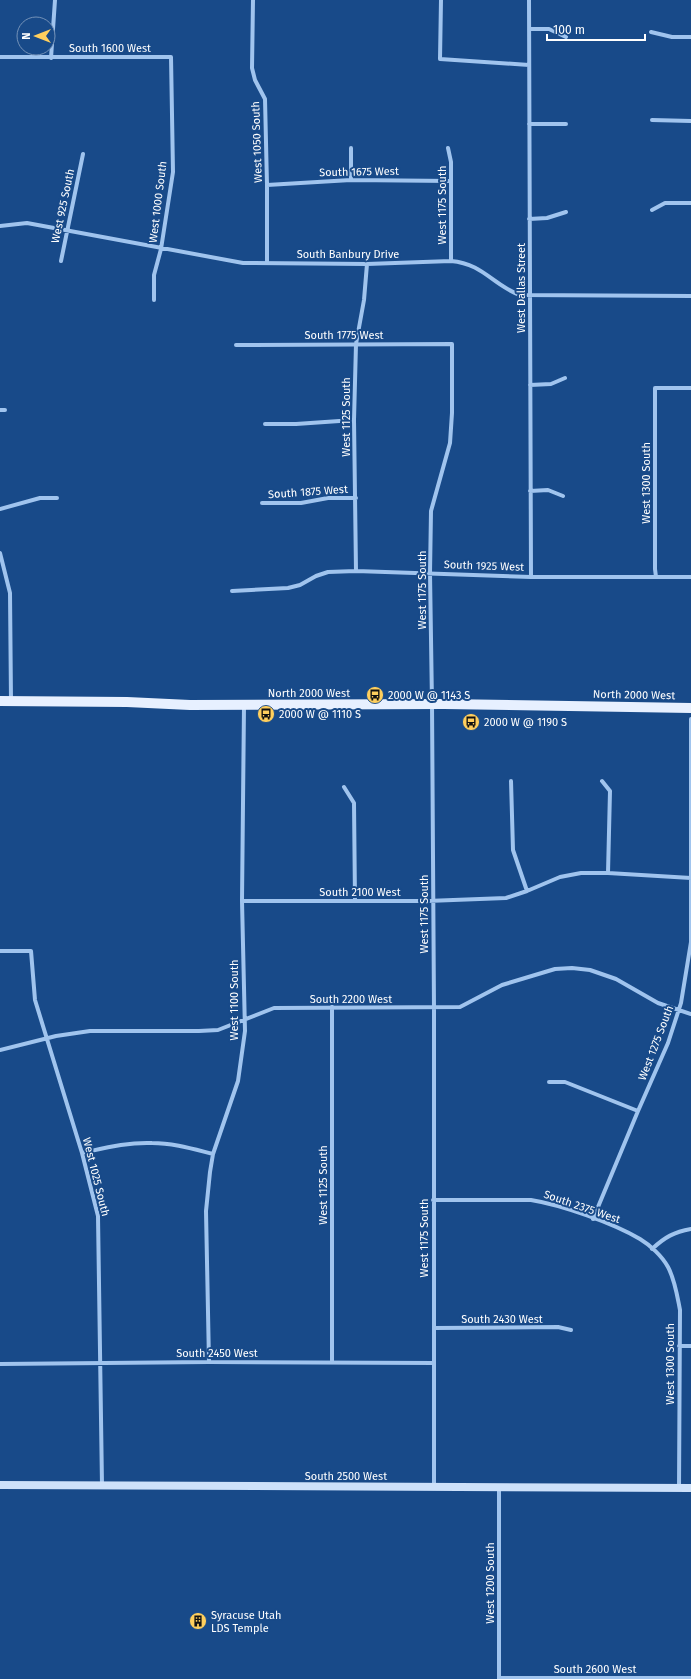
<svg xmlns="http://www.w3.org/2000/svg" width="691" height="1679" font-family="'Fira Sans',sans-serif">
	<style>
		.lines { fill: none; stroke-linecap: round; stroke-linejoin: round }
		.street { stroke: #a0c4ee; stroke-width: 4 }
		.secondary { stroke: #cde1fa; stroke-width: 8 }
		.primary { stroke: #e7f0ff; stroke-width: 10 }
		.labels { text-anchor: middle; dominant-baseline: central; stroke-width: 4; stroke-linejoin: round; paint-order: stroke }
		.street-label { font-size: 11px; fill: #fff; stroke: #184a89 }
		.poi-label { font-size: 11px; fill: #fff; stroke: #184a89; text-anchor: start }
	</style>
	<rect width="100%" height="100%" fill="#184a89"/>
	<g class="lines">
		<path class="street" d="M253,0l-1,68 3,12 10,19 2,86v77
			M441,0l-1,59 89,6
			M529,0l2,577
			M529,29h20l17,8
			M651,32l21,5h19
			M0,57h171l2,115 -12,77 -7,26v25
			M51,58l4,-58
			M652,120l39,1
			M529,124h37
			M448,148l3,14v99
			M351,180v-32
			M267,185l84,-5 100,1
			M652,210l13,-7h26
			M529,219l18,-1 19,-6
			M0,226l27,-3 216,40 124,1 84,-3c33,3 41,24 69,34l171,1
			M61,261l22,-107
			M236,345l216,-1v69l-2,30 -19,68 -1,62 2,131 2,304v479
			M530,385l21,-1 14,-6
			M0,410h5
			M265,424h31l58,-4
			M530,491l18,-1 15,6
			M262,503h39l27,-5h28
			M0,509l40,-11h17
			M0,553l10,40 1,108
			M356,571l-2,-151 2,-76 8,-44 3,-36
			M656,577l-1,-8v-181h36
			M232,591l56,-3 12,-3 16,-9 12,-4 28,-1 175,6h160
			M511,781l2,69 14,41
			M602,781l8,10 -2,82
			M344,787l10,16 1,98
			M242,901h185l79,-3 21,-7 33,-14 21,-4h27l83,5
			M0,951h31l4,49 47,153 16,63 4,269
			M0,1050l56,-14 34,-5h109l19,-1 56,-22 186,-1 42,-22 53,-16 17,-1 18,2 26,9 42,24 33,11
			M549,1082h16l73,29
			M82,1153c23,-5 46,-11 70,-10 21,0 41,6 61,11
			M433,1200h98c31,5 82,23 109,39 10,6 22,17 28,28 7,13 9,28 12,43l-1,178
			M593,1219l45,-108 30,-68 13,-40 10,-61v-223
			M652,1249c13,-12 22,-17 39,-20
			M434,1328l124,-1 13,3
			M679,1346h12
			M209,1362l-3,-151 4,-39 3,-18 25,-73 7,-50 -3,-130 2,-195
			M332,1362v-355
			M0,1364l209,-2 225,1
			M499,1487v192
			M499,1678h192"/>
		<path class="secondary" d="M0,1485l691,3"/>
		<path class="primary" d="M0,701l127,1 63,3 254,-1 247,4"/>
	</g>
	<defs>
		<g id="bus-disc" transform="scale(0.9)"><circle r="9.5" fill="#ffcf5d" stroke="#184a89"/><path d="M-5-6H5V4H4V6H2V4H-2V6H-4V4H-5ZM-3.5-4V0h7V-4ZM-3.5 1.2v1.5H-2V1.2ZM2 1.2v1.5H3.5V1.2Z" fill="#111"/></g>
		<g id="building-disc" transform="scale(0.9)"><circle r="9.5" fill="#ffcf5d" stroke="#184a89"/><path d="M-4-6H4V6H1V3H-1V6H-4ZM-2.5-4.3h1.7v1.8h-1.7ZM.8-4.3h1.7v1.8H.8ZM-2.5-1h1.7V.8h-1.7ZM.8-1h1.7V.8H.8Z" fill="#111"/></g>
	</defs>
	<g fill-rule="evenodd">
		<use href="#bus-disc" x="375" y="695"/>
		<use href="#bus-disc" x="266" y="714"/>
		<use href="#bus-disc" x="471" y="722"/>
		<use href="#building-disc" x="198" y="1621"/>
	</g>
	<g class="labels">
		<g class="street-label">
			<text x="110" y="48">South 1600 West</text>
			<text transform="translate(257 142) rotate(-92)">West 1050 South</text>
			<text transform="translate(359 172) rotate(-1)">South 1675 West</text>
			<text transform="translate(158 202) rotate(-83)">West 1000 South</text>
			<text transform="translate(442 205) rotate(-90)">West 1175 South</text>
			<text transform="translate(63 206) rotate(-78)">West 925 South</text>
			<text x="348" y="254">South Banbury Drive</text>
			<text transform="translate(521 288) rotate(-90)">West Dallas Street</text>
			<text x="344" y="335">South 1775 West</text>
			<text transform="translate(346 417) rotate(-90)">West 1125 South</text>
			<text transform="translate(646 483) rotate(-90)">West 1300 South</text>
			<text transform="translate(308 492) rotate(-4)">South 1875 West</text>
			<text transform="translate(484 566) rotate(2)">South 1925 West</text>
			<text transform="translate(422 590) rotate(-90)">West 1175 South</text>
			<text x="309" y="693">North 2000 West</text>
			<text transform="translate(634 695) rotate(1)">North 2000 West</text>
			<text x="360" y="892">South 2100 West</text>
			<text transform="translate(424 914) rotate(-90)">West 1175 South</text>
			<text x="351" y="999">South 2200 West</text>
			<text transform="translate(234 1000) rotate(-90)">West 1100 South</text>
			<text transform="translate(656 1043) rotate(-69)">West 1275 South</text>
			<text transform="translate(96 1177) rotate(76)">West 1025 South</text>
			<text transform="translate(323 1185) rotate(-90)">West 1125 South</text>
			<text transform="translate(582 1207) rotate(19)">South 2375 West</text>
			<text transform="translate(424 1238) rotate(-90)">West 1175 South</text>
			<text x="502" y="1319">South 2430 West</text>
			<text x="217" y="1353">South 2450 West</text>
			<text transform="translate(670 1364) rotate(-90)">West 1300 South</text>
			<text x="346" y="1476">South 2500 West</text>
			<text transform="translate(490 1583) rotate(-90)">West 1200 South</text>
			<text x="595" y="1669">South 2600 West</text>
		</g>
		<g class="poi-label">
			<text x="388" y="695">2000 W @ 1143 S</text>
			<text x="279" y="714">2000 W @ 1110 S</text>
			<text x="484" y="722">2000 W @ 1190 S</text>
			<text x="211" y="1615">Syracuse Utah<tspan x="211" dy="13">LDS Temple</tspan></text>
		</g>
	</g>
	<g transform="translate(36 36) rotate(270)"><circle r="19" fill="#184a89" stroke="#7492b8"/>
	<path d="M0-3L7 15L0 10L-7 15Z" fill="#ffcf5d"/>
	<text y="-6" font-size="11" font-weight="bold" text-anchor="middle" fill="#ffffff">N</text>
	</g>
	<path d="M547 34v6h98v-6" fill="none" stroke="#ffffff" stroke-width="2"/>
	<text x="553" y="34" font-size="12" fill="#ffffff" stroke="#184a89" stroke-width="3" paint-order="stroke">100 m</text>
</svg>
